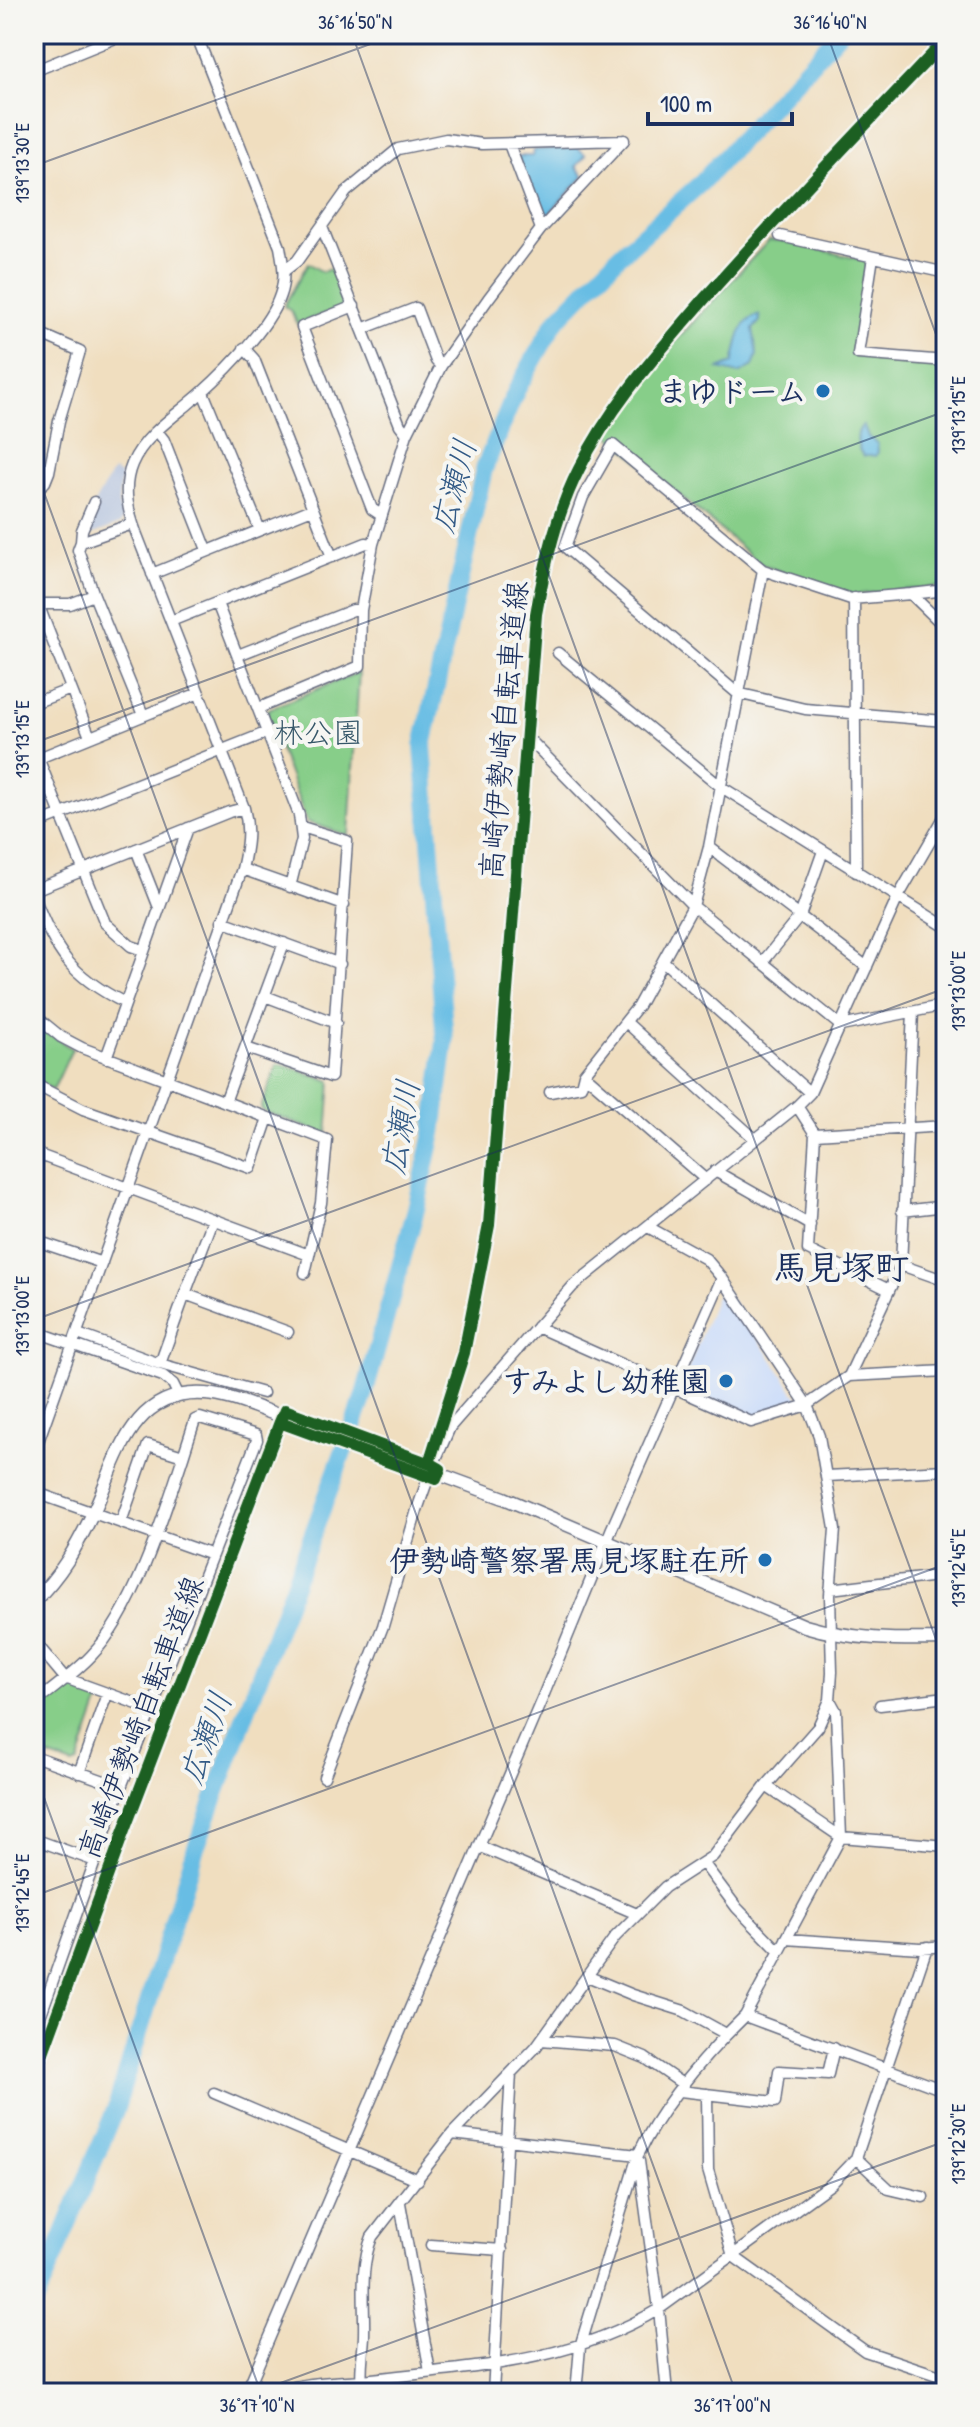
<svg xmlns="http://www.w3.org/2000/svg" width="980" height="2427" font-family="'Patrick Hand','Klee One',sans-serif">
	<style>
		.built { fill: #cbdcf9 }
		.industrial { fill: #b7c5de }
		.green { fill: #87ce89; stroke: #517e74; stroke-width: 2 }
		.water { fill: #68bde4; stroke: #4276a1; stroke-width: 2 }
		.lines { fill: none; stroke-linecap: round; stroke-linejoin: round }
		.river { stroke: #68bde4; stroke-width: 18 }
		.minor-casing { stroke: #666c80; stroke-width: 13 }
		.major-casing { stroke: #666c80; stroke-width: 15 }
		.minor { stroke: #fff; stroke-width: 10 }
		.major { stroke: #fff; stroke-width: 12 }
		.cycleway-casing { stroke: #f6f6f2; stroke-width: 17 }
		.cycleway { stroke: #1b5e20; stroke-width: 12 }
		.ticks { fill: none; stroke: #1b2f5e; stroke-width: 2; stroke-opacity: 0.45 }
		.poi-dot { fill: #1f6fb2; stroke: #f6f6f2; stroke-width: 3 }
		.labels { text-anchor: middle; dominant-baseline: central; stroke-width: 8; stroke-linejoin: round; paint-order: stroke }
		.poi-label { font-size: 30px; font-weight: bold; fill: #1b2f5e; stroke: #f6f6f2; text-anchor: end }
		.street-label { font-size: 30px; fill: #1b2f5e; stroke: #f6f6f2 }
		.park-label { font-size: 30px; fill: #365769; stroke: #f6f6f2 }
		.water-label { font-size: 32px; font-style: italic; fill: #325a86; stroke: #f6f6f2 }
		.quarter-label { font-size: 34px; font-weight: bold; fill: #1b2f5e; stroke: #f6f6f2 }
		.neatline { fill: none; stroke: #1b2f5e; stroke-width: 3 }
		.ticks-label { font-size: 20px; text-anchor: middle; fill: #1b2f5e }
	</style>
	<rect width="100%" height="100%" fill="#f6f6f2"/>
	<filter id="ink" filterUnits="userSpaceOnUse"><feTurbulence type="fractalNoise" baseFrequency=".0125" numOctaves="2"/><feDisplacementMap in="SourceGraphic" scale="16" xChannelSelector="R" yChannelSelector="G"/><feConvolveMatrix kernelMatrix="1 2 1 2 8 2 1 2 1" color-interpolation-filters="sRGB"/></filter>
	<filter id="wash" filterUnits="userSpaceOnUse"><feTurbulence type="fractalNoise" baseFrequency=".006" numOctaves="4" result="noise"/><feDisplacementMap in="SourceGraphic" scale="32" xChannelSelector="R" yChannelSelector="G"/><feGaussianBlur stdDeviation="1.8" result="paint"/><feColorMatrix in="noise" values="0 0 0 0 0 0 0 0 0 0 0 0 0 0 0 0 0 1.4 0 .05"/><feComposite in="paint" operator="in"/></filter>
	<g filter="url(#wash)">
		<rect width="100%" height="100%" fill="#f0debf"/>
		<path class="built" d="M721,1284l78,115v3l-48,15 -70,-30z"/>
		<path class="industrial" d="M113,471l8,4 -3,28 5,15 -3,6 -31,12 -4,-5 11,-31z"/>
		<path class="green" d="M769,240l15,1 83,20 -15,94 94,10v151h-2l2,70 -95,9 -89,-30 -158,-134 42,-58z
			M308,263l14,9 11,-4 12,33 -1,6 -47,17 -5,-12 -8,-6z
			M359,672l-10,161 -2,2 -40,-13 -40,-107 2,-6z
			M43,1029l29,20 -19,41 -19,-11v-40z
			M280,1064l51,17 -4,54 -64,-24 -2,-3 16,-43z
			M67,1684l31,11 2,5 -22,63 -5,2 -39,-14v-41z"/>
		<path class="water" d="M577,147l9,8 -10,12 8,9 -37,40h-7l-23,-60h16l1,-6z
			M759,315l1,6 -7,8 4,26 -4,11 -14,8 -20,-5 14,-6c6,-20 4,-41 26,-48z
			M863,425l5,12 9,6 1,9 -3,4h-11c-8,-7 -9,-24 -1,-31z"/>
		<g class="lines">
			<path class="river" d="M34,2305l82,-197 79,-258 168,-451 53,-190 17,-76 12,-91 -22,-296 61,-277 32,-78 39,-69 63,-65 83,-74 137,-149"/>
		</g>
	</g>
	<g filter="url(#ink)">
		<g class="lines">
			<g class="minor-casing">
				<path id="minor" d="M34,71l91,-37
					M509,144l32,85
					M322,227l78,198 7,9
					M780,236l166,37
					M873,257l-15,97 88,7
					M284,271l13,-10 49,-69 52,-43 48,-10 36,5 142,-4
					M354,306l-52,21 70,182 9,6
					M362,329l54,-21 20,53 5,5
					M34,331l46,20 -21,70 -10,51 -4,10 -11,10
					M244,348l10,11 78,198
					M203,392l57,138
					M157,431l7,9 43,110
					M81,542l1,-12 12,-28
					M152,574l160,-65
					M911,594l35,-4
					M94,595l49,120
					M854,598l2,274
					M217,603l82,212 3,24 -12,48
					M171,621l195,-78 7,1
					M946,628l-35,-34 -60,5 -88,-29 -150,-125 -30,52 -18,50 172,146 68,16 139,12 2,14
					M558,653l162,133 226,141
					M238,655l115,-45h8
					M34,703l37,-14
					M259,708l101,-42 1,-56 12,-66 34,-110 34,-68 47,-67 53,-70 83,-89
					M90,737l-52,-133h32l24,-9 -16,-45 3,-8 51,-18
					M533,743l160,163 148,120
					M38,758l67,165 26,23 12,4
					M34,760l165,-67
					M34,825l234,-93
					M709,847l158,120
					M136,849l22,56
					M242,869l102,36
					M34,890l195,-78 15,-4
					M34,897c23,56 35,78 91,106
					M222,921l118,43
					M663,961l147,132
					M762,963l38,-47 23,-65
					M265,996l71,27
					M34,1015l27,22 21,11 245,92 -6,63 -16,70
					M627,1023l128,116
					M841,1026l105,-21
					M246,1048l85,29 16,-236 -45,-14
					M106,1058l82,-230
					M584,1074l122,106
					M34,1084l49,25 168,59 17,-50
					M550,1092l31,-6 3,-12 54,-68 55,-100 16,-59 54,-277
					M225,1102l59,-159
					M797,1106l18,28 131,-8
					M815,1134l-7,116 81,40
					M34,1153l275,102
					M715,1171l95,54
					M902,1211l44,-5
					M34,1240l68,23
					M901,1265l45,16
					M185,1294l28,-74
					M537,1327l214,95 56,-17 42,-29 52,-111 12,-253
					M34,1331l129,45 10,8 6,12
					M78,1334l82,30 103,29
					M160,1364l25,-70 103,38
					M849,1376l97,-5
					M34,1453l208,-584c5,-22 8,-39 2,-61l-107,-273c-9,-23 -15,-47 -5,-71 10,-24 34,-42 54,-58 28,-23 83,-76 94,-111 6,-16 3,-32 0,-48l-84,-213
					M827,1476l119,-6
					M34,1492l178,63
					M121,1522l27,-77 35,11
					M830,1589l116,-14
					M34,1641l31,37 86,31
					M34,1704c19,-16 40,-30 57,-48 49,-50 81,-168 104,-236l5,-2 56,17 1,5 -136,347 -26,74 -61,-22
					M880,1705l66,-8
					M34,1756l87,31
					M79,1773l28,-79
					M324,1777l59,-151 34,-116 14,-40 19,-43 123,-141 224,-180 13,-13 88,-196 48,-83
					M766,1786l75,51 105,9
					M479,1846l158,68
					M704,1864l33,44 42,43
					M786,1939l134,9 26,-2
					M587,1976l46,19 51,16 42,23
					M745,2016l201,75
					M34,2034l61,-173
					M541,2040l74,6 30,12 39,27
					M680,2091l95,11 4,-31 49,3 6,-26
					M214,2093l204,87
					M707,2094l1,76 25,86 132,95 81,27
					M452,2134l186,21
					M856,2158l33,31 34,8
					M639,2161l20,148 8,84
					M400,2203l30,169
					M431,2245l71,5
					M246,2393l298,-699 68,-166 110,-250
					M276,2393c31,-13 64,-10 96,-14 102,-12 198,-16 287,-70l172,-125 25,-26 71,-211
					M363,2393c-4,-19 0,-37 1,-57 1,-33 -5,-67 8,-99l80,-103 84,-87 79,-110 50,-50 48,-31 53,-70 52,-59 12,-27 2,-28 -2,-77 5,-66 -16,-93 -12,-31 -85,-127 -16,-19 -58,-32
					M493,2393l18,-320
					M576,2393l4,-46 58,-192c24,-51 67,-100 107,-139l96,-179 -5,-126 -6,-11
					M939,2393l7,-17"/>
			</g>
			<g class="major-casing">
				<path id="major" d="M34,1601c27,-26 42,-53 58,-86 25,-52 37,-126 113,-121 20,1 40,9 59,16l240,88 301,128c46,14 93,14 141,13"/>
			</g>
			<use href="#minor" class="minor"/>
			<use href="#major" class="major"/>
			<g class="cycleway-casing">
				<path id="cycleway" d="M429,1463l35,-110 25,-128 47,-611c9,-50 20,-100 43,-145 32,-65 80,-117 126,-171 78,-88 160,-173 241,-258
					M34,2077l88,-241 158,-414 5,-12 148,55 7,4 -4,10 -156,-57"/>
			</g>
			<use href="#cycleway" class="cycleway"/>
		</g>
	</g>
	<path class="ticks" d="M352,34l594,1633M827,34l119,328M34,166l364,-132M34,465l702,1928M34,743l912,-332M34,1320l912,-332M34,1770l227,623M34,1896l912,-332M253,2393l693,-252"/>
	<g class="poi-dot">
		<circle cx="823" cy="391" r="8"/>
		<circle cx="726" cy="1381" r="8"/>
		<circle cx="765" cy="1560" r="8"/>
	</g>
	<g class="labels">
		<g class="poi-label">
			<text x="807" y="391">まゆドーム</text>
			<text x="710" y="1381">すみよし幼稚園</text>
			<text x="749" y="1560">伊勢崎警察署馬見塚駐在所</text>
		</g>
		<g class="street-label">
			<text transform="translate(503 730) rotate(-85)">高崎伊勢崎自転車道線</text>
			<text transform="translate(140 1717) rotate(-69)">高崎伊勢崎自転車道線</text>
		</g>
		<g class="park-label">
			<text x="318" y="732">林公園</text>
		</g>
		<g class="water-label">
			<text transform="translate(453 486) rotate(-75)">広瀬川</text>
			<text transform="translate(400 1127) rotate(-80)">広瀬川</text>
			<text transform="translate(205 1738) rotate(-70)">広瀬川</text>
		</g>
		<g class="quarter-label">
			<text x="841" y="1267">馬見塚町</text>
		</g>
	</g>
	<rect width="980" height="2427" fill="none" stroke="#f6f6f2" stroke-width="88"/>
	<path d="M648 112v12h144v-12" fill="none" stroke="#1b2f5e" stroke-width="4"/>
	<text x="660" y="112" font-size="24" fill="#1b2f5e" stroke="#f6f6f2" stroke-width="6" paint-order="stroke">100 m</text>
	<rect x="44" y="44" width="892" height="2339" class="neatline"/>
	<g class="ticks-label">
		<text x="355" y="29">36°16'50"N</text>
		<text x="830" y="29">36°16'40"N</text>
		<text transform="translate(22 163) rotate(-90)" y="7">139°13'30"E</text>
		<text transform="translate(958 415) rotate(-90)" y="7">139°13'15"E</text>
		<text transform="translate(22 739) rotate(-90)" y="7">139°13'15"E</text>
		<text transform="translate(958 991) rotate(-90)" y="7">139°13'00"E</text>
		<text transform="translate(22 1316) rotate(-90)" y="7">139°13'00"E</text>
		<text transform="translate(958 1568) rotate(-90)" y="7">139°12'45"E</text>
		<text transform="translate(22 1893) rotate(-90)" y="7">139°12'45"E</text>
		<text transform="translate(958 2144) rotate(-90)" y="7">139°12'30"E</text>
		<text x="257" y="2412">36°17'10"N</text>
		<text x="732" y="2412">36°17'00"N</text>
	</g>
</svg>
